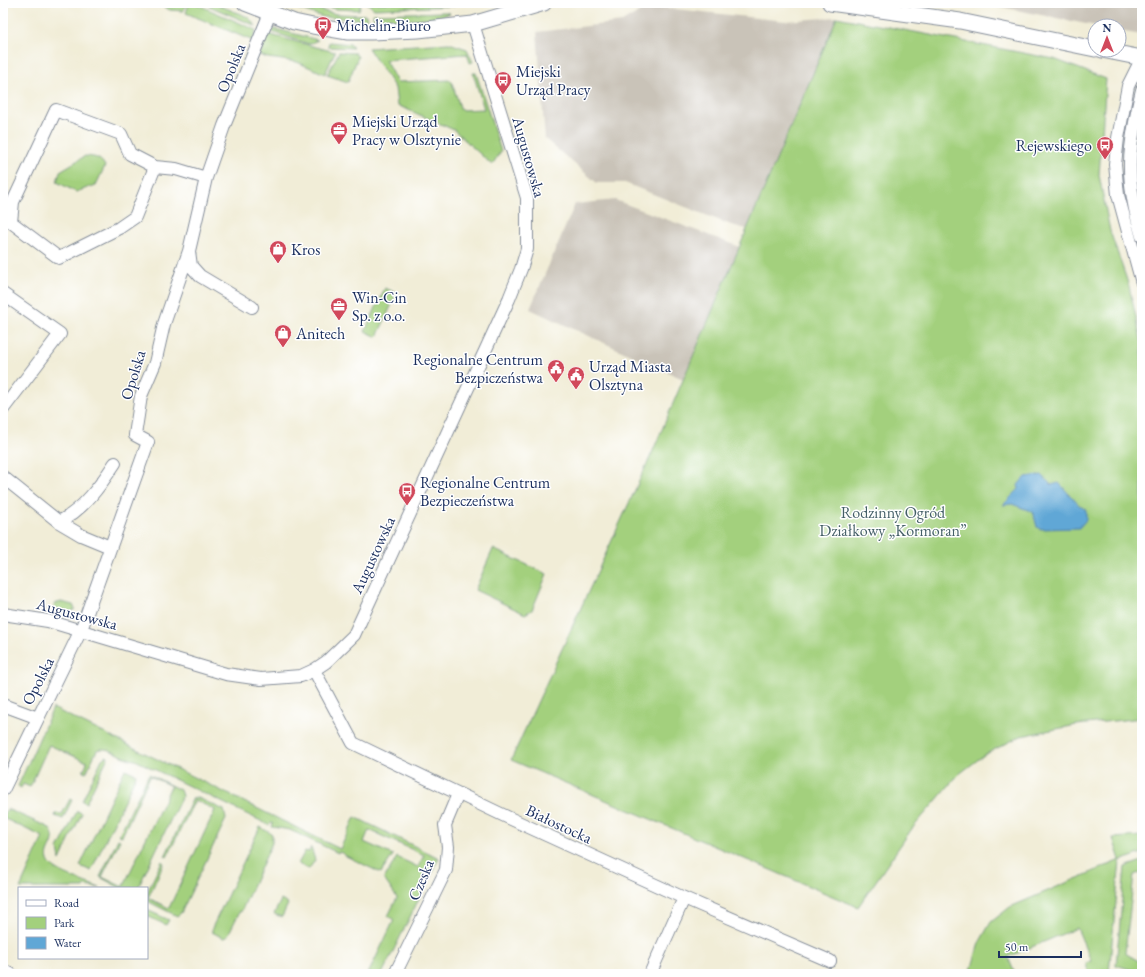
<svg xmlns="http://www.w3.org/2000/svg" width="1145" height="977" font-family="'EB Garamond',serif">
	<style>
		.industrial { fill: #c9c3b8 }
		.green { fill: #a3d07d; stroke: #5f806e }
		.water { fill: #60a7d6; stroke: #3e6b9a }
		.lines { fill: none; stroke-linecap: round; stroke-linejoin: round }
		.minor-casing { stroke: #868e9a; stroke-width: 14 }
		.tertiary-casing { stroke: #868e9a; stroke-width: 17 }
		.minor { stroke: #fff; stroke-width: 12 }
		.tertiary { stroke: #fff; stroke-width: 15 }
		.labels { text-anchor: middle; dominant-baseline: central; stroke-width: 3; stroke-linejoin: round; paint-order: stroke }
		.poi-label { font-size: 16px; fill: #1b2f5e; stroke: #fff; text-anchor: start }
		.street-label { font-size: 16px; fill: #1b2f5e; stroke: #fff }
		.park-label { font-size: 16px; fill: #445f67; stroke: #fff }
	</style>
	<rect width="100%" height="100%" fill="#fff"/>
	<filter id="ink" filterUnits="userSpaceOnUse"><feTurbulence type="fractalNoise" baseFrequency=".025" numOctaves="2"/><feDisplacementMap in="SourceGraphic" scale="8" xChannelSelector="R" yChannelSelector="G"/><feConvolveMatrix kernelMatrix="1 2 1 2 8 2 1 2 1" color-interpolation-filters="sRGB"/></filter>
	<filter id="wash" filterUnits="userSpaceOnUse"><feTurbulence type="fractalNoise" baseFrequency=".012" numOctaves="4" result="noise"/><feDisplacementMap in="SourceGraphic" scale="16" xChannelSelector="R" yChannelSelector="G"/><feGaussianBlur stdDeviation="0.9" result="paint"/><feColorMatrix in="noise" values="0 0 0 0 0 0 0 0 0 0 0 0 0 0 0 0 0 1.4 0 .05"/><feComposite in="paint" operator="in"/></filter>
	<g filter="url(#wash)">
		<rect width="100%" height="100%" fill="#f1edd7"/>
		<path class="industrial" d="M981,3h161v32l-23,-4v-5h-23z
			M649,6l136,15 52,-4 -90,212 -16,-4 -106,-42h-28l-52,-44 -8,-107 85,-10z
			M615,200l125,47 -57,132 -153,-70 45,-105z"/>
		<path class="green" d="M155,3h31l-3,8 -13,-1z
			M189,3h5l62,27 -3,11 -67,-28z
			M213,3l35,14 8,9 -47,-20z
			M281,3h11l44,11 30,1 1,5 -44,-3z
			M308,3h53l-2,7 -24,-1z
			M367,3h88v3l-81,3z
			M445,12l5,1c-15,9 -59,7 -76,7l-1,-6z
			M837,17l217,42 52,20 -7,96 11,56 19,55 13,58v374l-65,7 -56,11 -37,19 -26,20 -47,55 -53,77 -347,-147 141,-307z
			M276,29l42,11 -9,4 -40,-13z
			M267,34l68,18 -10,22 -28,-12 -29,-4 -9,-3z
			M329,42l21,2 3,4 -25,-1z
			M449,43l18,6 6,13 -3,1 -3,-9 -82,6 12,22 54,-2 10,30 23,-1 -11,-36h3l25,78 -9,14 -38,-35 -57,-25 -2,-17 -27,-40z
			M339,52l16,1 3,4 -10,25 -21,-7z
			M85,156c10,1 15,1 20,10l-9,19 -20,7 -19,-10 3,-11z
			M385,288l12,5 -20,44 -12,-6z
			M493,549l54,25 -15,36 -7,4 -50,-24z
			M61,602l12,3 2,4 -6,4 -13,-2 -2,-7z
			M53,708l287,141 15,-32 84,41 -57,116h-14l26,-54 -6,-4 9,-18 -13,-19 13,-22 21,10 6,-12 -55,-25 -5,12 29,13 -12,18 -37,-18v-1l-5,-2 -1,1 -48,-23 -18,-3 1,-3 -2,-1 -2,2 -134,-65c-12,-1 -27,-15 -38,-10l-11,23 -3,-1 4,-10 -38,-17 -19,42 -7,-3 -2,4 -3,-2z
			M106,756l2,1 -22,46 -4,-2 20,-42z
			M125,769l11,5 -1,4 -44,93 -11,-5z
			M149,774l31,16 2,6 -44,92h-18l-20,-11 18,-38 2,1 -18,37 21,10 48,-101 -21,-10 -28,60 -3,-1z
			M196,797l28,13 2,9 -45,94 -4,3 -30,-15v-9l15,-31 2,2 -16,35 21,10 46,-98 -20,-10 -28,57 -2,-1 28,-58z
			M70,799l2,1 -9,19 -8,-3 1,-3 6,1z
			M7,809l41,18c15,15 -8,23 2,37 7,10 38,19 50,24l-15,-2 -1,2h-64l23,-51 -40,-19z
			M77,811l5,2 -22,47 -2,-11z
			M260,827l12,7v9l-31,69 -1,-1 -13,26 -4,1 -11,-6v-4z
			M1142,836v17l-22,8 -11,112 -21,-1 -2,-9 5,-2 -14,-33 -69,29 7,17h-45l9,-31 12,-21 19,-15 110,-47 -7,-22z
			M311,847l4,13 -6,9 -11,-5 7,-13 4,1z
			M1142,861v11l-8,3 -9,78 17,10v10l-26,-8 9,-98z
			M281,900l7,4 -6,13 -8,-3z
			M147,910l22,10 -3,5 -19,-9z"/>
		<path class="water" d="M1042,475l9,10 8,-2 20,22 7,5v10l-7,8 -38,1 -4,-2 -4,-15 -21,-8 -9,1 16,-16 -1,-4 7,-8z"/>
	</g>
	<g filter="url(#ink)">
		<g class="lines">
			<g class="minor-casing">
				<path id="minor" d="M1142,58l-14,28 -10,52 -3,26 3,31 24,88
					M1142,90c-14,59 -18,86 0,146
					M155,167l-20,50 -16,11 -60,30 -48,-36 2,-20 43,-92 65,24 9,20 25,13 21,2 30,9
					M3,294l57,40 -57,75
					M252,307l-52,-31 -9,-10 -2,-15 17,-73 18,-52 46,-113
					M3,477l56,45 22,13 29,12
					M59,522c25,-13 41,-36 56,-59
					M3,614l45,7 178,53 35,5 40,-3 13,-6 12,-8 28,-27 155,-336 12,-30 6,-20v-51l-54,-174
					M314,670l39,73 154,74 177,81 146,63
					M3,705l35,13
					M3,790l78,-160 67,-188 -13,-7 6,-39 14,-33 9,-39 25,-73
					M3,970l8,4
					M395,974l51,-104 2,-23 -3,-22 13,-31
					M650,974l34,-76"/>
			</g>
			<g class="tertiary-casing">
				<path id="tertiary" d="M245,3l49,19 19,4 35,6h23l47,-2 55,-6 71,-21
					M830,3l130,18 135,28
					M1102,50l40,8"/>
			</g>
			<use href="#minor" class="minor"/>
			<use href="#tertiary" class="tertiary"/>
		</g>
	</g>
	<defs>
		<g id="bus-pin" transform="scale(0.9)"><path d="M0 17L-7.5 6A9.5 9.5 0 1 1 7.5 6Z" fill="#d1495b" stroke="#fff"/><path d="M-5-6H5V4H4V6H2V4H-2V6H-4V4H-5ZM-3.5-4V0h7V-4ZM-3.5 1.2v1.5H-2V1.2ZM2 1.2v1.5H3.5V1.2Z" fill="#fff"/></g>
		<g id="office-pin" transform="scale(0.9)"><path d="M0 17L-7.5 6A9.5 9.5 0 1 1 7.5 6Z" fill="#d1495b" stroke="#fff"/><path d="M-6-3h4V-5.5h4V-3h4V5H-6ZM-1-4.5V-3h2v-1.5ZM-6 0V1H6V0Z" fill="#fff"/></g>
		<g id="shop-pin" transform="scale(0.9)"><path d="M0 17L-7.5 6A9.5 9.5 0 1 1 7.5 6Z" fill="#d1495b" stroke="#fff"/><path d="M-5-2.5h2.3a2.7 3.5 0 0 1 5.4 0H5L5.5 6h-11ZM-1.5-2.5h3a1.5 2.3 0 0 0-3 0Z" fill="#fff"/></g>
		<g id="civic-pin" transform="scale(0.9)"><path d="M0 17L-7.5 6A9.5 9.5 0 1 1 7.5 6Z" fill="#d1495b" stroke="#fff"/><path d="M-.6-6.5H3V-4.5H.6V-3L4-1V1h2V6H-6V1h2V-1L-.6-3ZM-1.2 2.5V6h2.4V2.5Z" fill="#fff"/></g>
	</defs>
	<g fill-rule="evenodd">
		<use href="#bus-pin" x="323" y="25"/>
		<use href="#bus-pin" x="503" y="80"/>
		<use href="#office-pin" x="339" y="130"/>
		<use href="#bus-pin" x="1105" y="145"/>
		<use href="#shop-pin" x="278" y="249"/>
		<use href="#office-pin" x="339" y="306"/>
		<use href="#shop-pin" x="283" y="333"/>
		<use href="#civic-pin" x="556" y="368"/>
		<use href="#civic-pin" x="576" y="375"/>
		<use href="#bus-pin" x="407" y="491"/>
	</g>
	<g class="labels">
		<g class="poi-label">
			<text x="336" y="25">Michelin-Biuro</text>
			<text x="516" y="71">Miejski<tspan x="516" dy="18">Urząd Pracy</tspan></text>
			<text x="352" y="121">Miejski Urząd<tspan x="352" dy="18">Pracy w Olsztynie</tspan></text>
			<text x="1092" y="145" text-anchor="end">Rejewskiego</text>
			<text x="291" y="249">Kros</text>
			<text x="352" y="297">Win-Cin<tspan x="352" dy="18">Sp. z o.o.</tspan></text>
			<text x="296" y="333">Anitech</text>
			<text x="543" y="359" text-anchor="end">Regionalne Centrum<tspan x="543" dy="18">Bezpiczeństwa</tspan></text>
			<text x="589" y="366">Urząd Miasta<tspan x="589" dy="18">Olsztyna</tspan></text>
			<text x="420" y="482">Regionalne Centrum<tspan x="420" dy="18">Bezpieczeństwa</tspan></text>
		</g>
		<g class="street-label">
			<text transform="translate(231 68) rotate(-68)">Opolska</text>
			<text transform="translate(529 157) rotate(74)">Augustowska</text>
			<text transform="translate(133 375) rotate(-73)">Opolska</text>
			<text transform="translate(373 555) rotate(-65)">Augustowska</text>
			<text transform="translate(77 614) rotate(15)">Augustowska</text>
			<text transform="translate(38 681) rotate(-63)">Opolska</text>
			<text transform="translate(559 824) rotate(25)">Białostocka</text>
			<text transform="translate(421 880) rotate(-68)">Czeska</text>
		</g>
		<g class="park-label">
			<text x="893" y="512">Rodzinny Ogród<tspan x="893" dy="18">Działkowy „Kormoran”</tspan></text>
		</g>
	</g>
	<rect width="1145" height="977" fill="none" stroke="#fff" stroke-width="16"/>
	<rect x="18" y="887" width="130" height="72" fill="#ffffff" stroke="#a4acbf"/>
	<rect x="26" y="900" width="20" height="6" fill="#ffffff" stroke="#a4acbf"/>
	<text x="54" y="907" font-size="12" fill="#1b2f5e">Road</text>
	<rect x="26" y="917" width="20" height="12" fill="#a3d07d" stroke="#a4acbf"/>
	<text x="54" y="927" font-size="12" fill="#1b2f5e">Park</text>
	<rect x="26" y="937" width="20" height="12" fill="#60a7d6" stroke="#a4acbf"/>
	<text x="54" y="947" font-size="12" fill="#1b2f5e">Water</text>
	<g transform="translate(1107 38)"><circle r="19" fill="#ffffff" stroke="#a4acbf"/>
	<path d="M0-3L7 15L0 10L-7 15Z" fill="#d1495b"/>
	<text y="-6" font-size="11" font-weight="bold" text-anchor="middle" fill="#1b2f5e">N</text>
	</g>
	<path d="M999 951v6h82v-6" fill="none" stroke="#1b2f5e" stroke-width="2"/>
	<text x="1005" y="951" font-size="12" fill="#1b2f5e" stroke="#ffffff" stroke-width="3" paint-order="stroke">50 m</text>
</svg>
